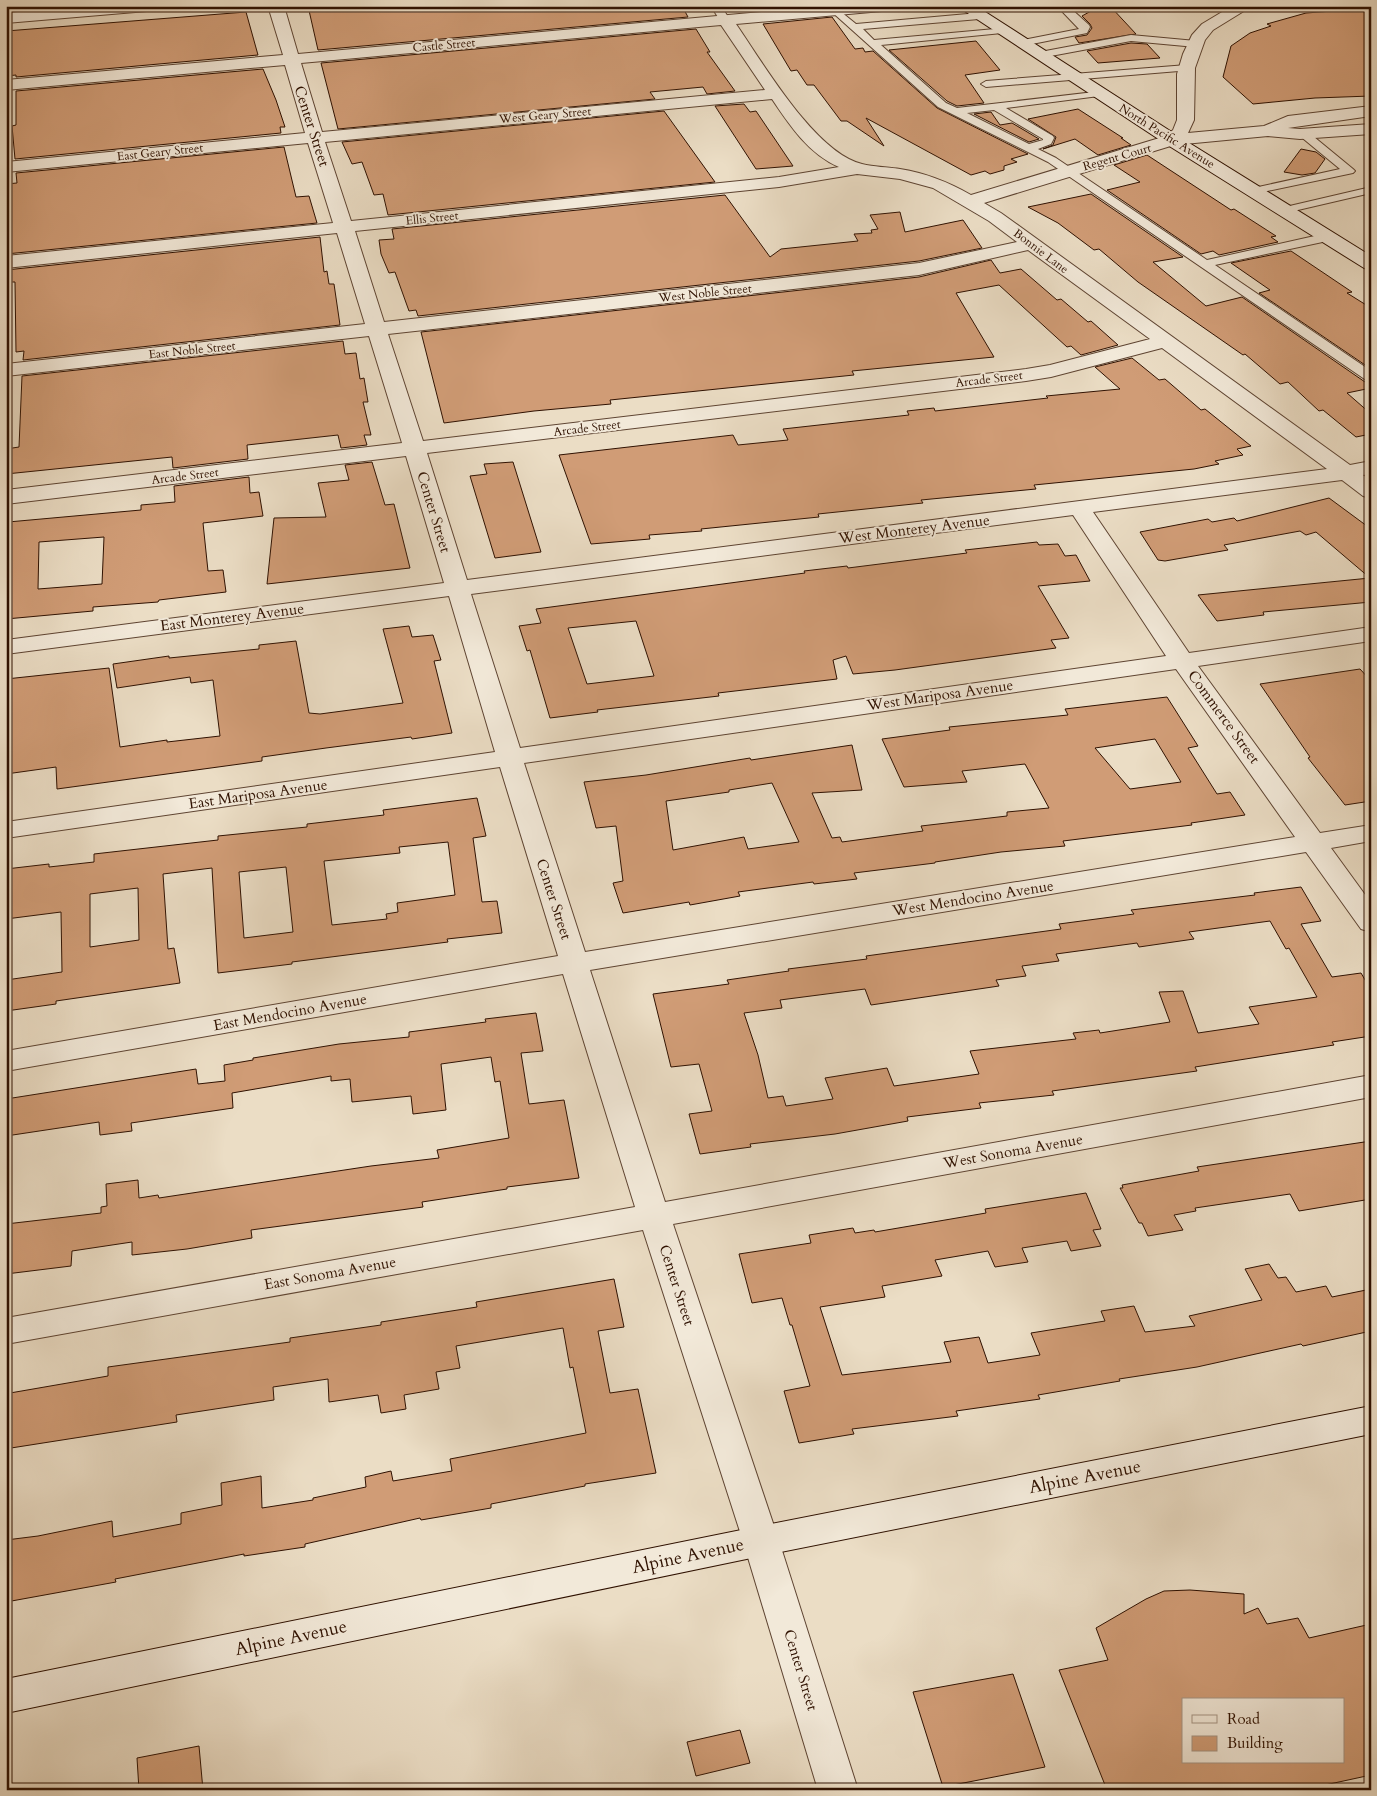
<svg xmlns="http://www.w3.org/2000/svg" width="1377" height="1796" font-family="Cardo,serif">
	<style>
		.building { fill: #d09c76; stroke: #2f1101; fill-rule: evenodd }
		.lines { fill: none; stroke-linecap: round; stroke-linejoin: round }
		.lane-casing { stroke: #5e4432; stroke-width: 2 }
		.street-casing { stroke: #5e4432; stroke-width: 2 }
		.secondary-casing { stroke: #2f1101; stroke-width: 2 }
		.lane { fill: #f2e9d9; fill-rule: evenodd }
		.street { fill: #f2e9d9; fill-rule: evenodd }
		.secondary { fill: #f2e9d9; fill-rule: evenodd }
		.labels { text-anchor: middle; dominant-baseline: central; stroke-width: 4; stroke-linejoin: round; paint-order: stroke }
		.far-street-label { font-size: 12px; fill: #2f1101; stroke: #f2e9d9 }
		.street-label { font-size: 15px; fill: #2f1101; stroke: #f2e9d9 }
		.near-street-label { font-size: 18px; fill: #2f1101; stroke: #f2e9d9 }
	</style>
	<rect width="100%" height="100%" fill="#ebddc5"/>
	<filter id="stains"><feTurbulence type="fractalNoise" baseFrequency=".004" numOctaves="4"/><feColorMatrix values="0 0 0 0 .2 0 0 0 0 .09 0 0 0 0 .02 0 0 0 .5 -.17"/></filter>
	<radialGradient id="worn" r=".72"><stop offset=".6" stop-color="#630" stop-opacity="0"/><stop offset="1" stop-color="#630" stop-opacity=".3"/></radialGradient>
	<path class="building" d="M308,6h374l6,11 -370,33z
		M752,6h52l-49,5z
		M1100,6h10l26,28 -57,9 -4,-6 12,-2 5,-7 -2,-4 -8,-8z
		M1360,9l11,8v79l-56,2 -62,6 -30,-27 8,-31 19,-13 21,-7 -4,-2 39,-11z
		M246,12l12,43 -242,22v-2l-10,1v-45z
		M832,17l23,32 8,-1 2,4 8,-1 64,57 91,46 -17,5 6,3 -13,4v4l-14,4 -5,-3 -14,4 -105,-57 18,28 -37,-25h-6l-27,-36h-7l-10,-15 -6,1 -28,-47z
		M696,29l14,23h-3l28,39 -28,3 -4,-7 -53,5 5,7 -317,30 -17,-66z
		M976,41l24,29 -35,5 19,28 -27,3 -10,-5 -58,-51z
		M1131,43l16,1 13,14 -62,5 -11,-12z
		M263,69l13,31 9,27h-5l1,6 -266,26 -3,-33 4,-1v-34z
		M744,104l6,8 6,-1 37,55 -37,3 -41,-63z
		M1078,109l45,29h-2l10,7 -33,10 -23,-16 -32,10 10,-4 3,-8 -28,-18z
		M664,111l51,71 -327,33 -5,-21 -9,1 -12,-33 -10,2 -10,-22z
		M991,112l9,13 12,-2 27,16 -10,3 -55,-28z
		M284,147l12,50 13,-1 8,27 -311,31v-70l11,-1 -1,-10z
		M1301,149l15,3 9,7 -10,14 -13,2 -18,-3z
		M1147,155l84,55 3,-1 42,27 -5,1 7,5 -59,13 -6,-4 -12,3 -94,-64 33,-8 -26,-17z
		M1091,194l92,63 -30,5 53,44 36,-9 123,85 6,1v5l-24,5 24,21v20l-15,3 -33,-27 -4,1 -31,-29 -8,2 -35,-30 -2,1 -105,-73 -39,-33 -5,1 -36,-27 -30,-16z
		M725,195l45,62 11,-8 77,-8 -4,-7 18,-1 -1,-3 7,-1 -8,-14 30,-3 5,20 58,-12 19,28 -63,13 -501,55 -2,-6 -7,1 -14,-39 -6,1 -8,-19 -2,-14 15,-1 -2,-10z
		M320,237l4,35 3,-1 2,13h5l6,41 -317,35 1,-9 -8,1 -1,-70h-9v-12z
		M1291,251l61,41 -5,1 24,15v61l-112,-76 11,-3 -39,-27z
		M991,260l9,13 21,-4 36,31 4,-1 27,23 3,-1 27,24 -37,10 -10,-9 -4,1 -68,-62 -43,8 38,64 -142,14 2,4 -244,25 1,4 -77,7 -90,12 -23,-91 498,-55z
		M343,341l2,13 11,-1 4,26 4,-1 4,24h-5l8,33h-7l3,10 -26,3 -3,-13 -91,10 1,14 -75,9 -1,-11 -166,17v-25l13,-2 3,-71z
		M1132,358l27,22 6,-1 36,31 4,-1 46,37 -14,3 6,6 -28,6 4,3 -25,5 -160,16 2,4 -115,11 2,3 -105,11 1,3 -118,12 1,2 -53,4 1,4 -59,5 -32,-89 174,-20 5,10 50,-5 -5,-11 126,-14 -2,-4 27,-3 1,3 113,-13 -2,-2 74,-7 -25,-22z
		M372,462l13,43 9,-1 16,64 -143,16 7,-66 52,-1 -8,-34 31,-3 -4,-15z
		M513,462l28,90 -46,6 -25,-82 17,-2 -3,-10z
		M249,477l1,16 9,-1 4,24 -60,7 5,48 15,-1 3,22 -67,8 -1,2 -65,5v4l-87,8v-90h2v-7l133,-12v-5l34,-3 -1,-16zM104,537l-2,47 -64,5 1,-47z
		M1329,498l42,31v73l-108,10 1,3 -47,6 -19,-26 172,-17 -54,-46 -10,3 -6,-4 -76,14 4,5 -63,11 -7,-1 -18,-28 68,-13 4,3 22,-4 3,3z
		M1037,542l2,3 19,-1 7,12 11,-1 14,26 -52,5 31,52 -18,2 5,8 -161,22 -42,4 -7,-18 -13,4 4,19 -119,14 1,3 -122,14 1,2 -48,6 -20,-68 -3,1 -8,-25 22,-3 -5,-14 269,-36 -1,-2 43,-5 1,2 119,-15 -2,-3zM636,621l18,55 -67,8 -19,-56z
		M409,626l3,11 21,-2 8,25 -7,1 18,72 -40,6 -1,-2 -85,11 -64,9v4l-205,28 -1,-22 -50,7v-95l103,-11 11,79 47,-7v2l53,-6 -7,-56 -22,3 -1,-6 -73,11 -4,-24 56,-8v2l90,-9v-4l37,-4 13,72 11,1 83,-11 -20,-74z
		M1360,669l11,12v120l-26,4 -37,-47 2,-1 -50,-73z
		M1167,697l31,49 -10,2 29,46 13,-2 15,23 -54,8 1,2 -129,16 2,5 -64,6 -66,10v1l-81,10 3,6 -43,5 -1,-2 -75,10 2,4 -50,9 -1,-3 -66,11 -10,-30 10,-2 -7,-55 -20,2 -12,-46 62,-7 104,-17 1,2 101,-15 10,45 -50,3 20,45 8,-1 2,5 81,-11 -2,-5 86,-10v-4l42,-4 -24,-44 -63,7 5,11 -63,5 -22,-48 68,-9 -1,-3 119,-12 -3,-6zM1155,739l26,43 -51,7 -35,-41zM772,783l27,59 -51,7 -4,-12 -71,13 -7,-49 63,-9v-2z
		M477,798l9,38 -13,2 9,64 15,-1 5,32 -55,6 1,3 -156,20v2l-74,9 -6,-105 -49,6 5,75 6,-1 6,35 -124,18v3l-50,7v-31l56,-8 -1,-60 -55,7v-50l43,-5v3l45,-5v-8l124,-14v-4l89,-9v-3l77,-9 -1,-5zM448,842l7,53 -58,8 1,9 -12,2 1,5 -55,6 -8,-64 76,-8 -1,-6zM286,867l7,65 -49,6 -5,-66zM138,888l1,52 -49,7v-53z
		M1301,887l20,34 -20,3 31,53 29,-4 10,17v46l-39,6 2,3 -139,22 2,4 -145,20 2,4 -75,8 2,5 -74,9 1,4 -73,13 -85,10 1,3 -51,7 -11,-40 23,-3 -13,-47 -28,3 -18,-73 76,-10 -2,-4 62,-9 -1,-2 79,-10 -1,-3 195,-27 -2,-5 75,-10 -3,-4 124,-15 -1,-2zM1270,921l16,28 3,-1 28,49 -68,10 10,17 -61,9 -15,-42 -24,1 11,30 -70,11 -1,-3 -26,3 3,6 -106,12 9,23 -85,12 -7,-18 -62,10 8,21 -47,7 -3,-10 -15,2 -10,-43 -14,-42 38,-5 -2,-8 85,-11 6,16 128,-19 -3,-6 30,-4 -4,-10 37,-5 -3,-7 81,-11 2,4 55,-8 -5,-7z
		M536,1013l7,38 -22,2 8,51 35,-4 15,78 -72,9v2l-85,13 1,5 -172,23 1,8 -65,11 -55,6v-13l-60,9 -1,15 -65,8v-50l95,-11v-6l6,-1 -1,-22 32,-4 1,18 19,-3 1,3 212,-32 68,-8 -2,-8 72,-12 -9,-57 -5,1 -4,-25 -50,7 5,46 -33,4 -2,-18 -59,6 -2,-23 -19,2v-5l-99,17 1,15 -102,15 1,8 -32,4 -1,-13 -93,14v-37l190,-30 2,15 27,-3 -1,-16 29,-5v-2l86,-14 70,-7v-5l77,-10 -1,-3z
		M1371,1141v58l-72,12 -9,-17 -95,14 1,3 -22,4 9,15 -35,6 -6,-13h-3l-19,-35h3l-1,-3 77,-14 -2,-4z
		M1086,1193l15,36 -8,1 8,16 -30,5 -4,-10 -45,7 6,14 -33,5 -7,-16 -53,9 7,16 -60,10 3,11 -65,10 22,68 109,-13 -7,-20 35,-5 9,26 52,-8 -9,-22 74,-12 -4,-10 33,-5 11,26 50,-6 -6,-10 73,-16 -17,-31 24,-5 9,14 8,-1 10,15 30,-6 6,11 39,-8v42l-68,15 -2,-2 -104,23 -78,12 1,2 -82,14 2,4 -84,12 2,5 -106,13 2,5 -55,9 -15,-52 26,-5 -18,-61h-2l-8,-27 -30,5 -13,-49 72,-11 -2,-8 44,-7 2,5 19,-3 1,2 111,-19 -1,-4z
		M614,1279l10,48 -26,4 12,62 28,-4 18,84 -71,11v2l-94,18v4l-70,12 -1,-2 -115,26v3l-61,9v-2l-129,25 1,3 -110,20v-62l32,-4 74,-15 1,16 68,-13v-11l41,-8 -1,-22 40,-7 1,32 51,-8v-2l53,-11 -1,-10 26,-6 2,10 59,-10 -2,-12 136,-26 -13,-66 -3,1 -7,-40 -107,18 4,22 -24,4 3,17 -35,6 2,14 -25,4 -3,-18 -49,7 -1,-23 -55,8 1,13 -98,15 1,7 -166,26 -1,-55 98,-17v-9l182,-25v-4l91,-13v-3l96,-15 -1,-5z
		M1190,1590l54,4v20l14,-6 9,16 31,-6 11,20 62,-14v151l-46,10 2,5h-220l-48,-120 49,-10 -12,-32 50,-29 18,-8zM1183,1700h160v62h-160z
		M1013,1674l32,93 -102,20 -30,-95z
		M740,1730l10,33 -54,13 -9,-34z
		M199,1746l4,44h-64l-2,-32z"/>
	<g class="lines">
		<g class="lane-casing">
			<path id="lane" d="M711,6h10l9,14 -1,2h-8z
				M1057,6h11l21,19 1,2 -3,6 -65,13 -4,-1v-4l61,-12z
				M835,7l21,17 123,-11 5,3 -5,3 -116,10 11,11 132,-12v4l-4,1 -121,12 65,58 11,5 146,-17 1,2 -5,3 -93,12 47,28 1,2 -3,6 -13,5 18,9 151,102 121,-27 4,1 2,3 -2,3 -117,25 156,106v10l-5,-1 -318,-218 -110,-55 -106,-95 -2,-2zM994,110l49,29v1l-14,4 -62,-31z
				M1131,35l65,6 5,3 -5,3 -65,-6 -91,17 -5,-3 5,-3z
				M1187,65l5,3 -1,2 -205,17 -5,-3 5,-3z
				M1304,131l4,1 45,37 2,2 -2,2 -100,21 -4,-1 -2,-2 2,-2 91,-20 -40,-33 -1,-2z
				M1371,187v6l-86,20 -6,-3 2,-2z"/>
		</g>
		<g class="street-casing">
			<path id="street" d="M89,6h66l-3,3 -5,2 -141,12v-10z
				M268,6h16l14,48 530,-48h62l-3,3 -5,2 -146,13c27,39 79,129 126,140 12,3 25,3 38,5 26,4 48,13 71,26l195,-59 7,-6 4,-10v-46l6,-20 9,-19 10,-11 30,-18h20l-39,24 -8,10 -10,28 -1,52 -6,13 76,-7 24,-10 83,-10v10l-83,12 12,1 71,-5v10l-71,5 -32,-3 -94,9 -190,58 17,10 349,252 21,-4v13l-8,1 8,6v17l-8,-2 -21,-16 -249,32 96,141 182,-26v14l-173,25 122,167 51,-8v16l-40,7 40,55v29l-10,-3 -55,-77 -716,118 75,232 706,-127v22l-698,127 106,317 79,249h-40l-75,-249 -100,-311 -637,114v-26l629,-111 -72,-233 -557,97v-20l552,-95 -58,-189 -494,71v-16l489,-70 -46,-156 -443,58v-14l438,-57 -38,-127 -400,48v-14l396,-47 -33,-107 -363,40v-12l359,-40 -28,-91 -331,35v-12l327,-33 -25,-80 -302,29v-10l299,-29 -20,-68 -279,25v-10l277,-25zM721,25l44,65 -443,42 -21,-69zM772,99c18,27 37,55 67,68l-60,10 -428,44 -26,-79zM857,174l43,5 33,9 56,33 28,21 -98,21 -535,59 -29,-91 424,-44zM1028,250l122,89 -100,26 -24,4 -603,72 -35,-107 531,-59zM1162,348l165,121 -860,111 -40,-127 599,-72 25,-4zM1073,515l93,141 -646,92 -49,-154zM1176,669l119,168 -710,115 -61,-189z"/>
		</g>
		<g class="secondary-casing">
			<path id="secondary" d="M957,6h19l202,130 193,120v14l-7,-2 -198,-124z
				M1371,1406v28l-610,122 -755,157v-34l755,-153z"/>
		</g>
		<use href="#lane" class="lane"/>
		<use href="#street" class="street"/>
		<use href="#secondary" class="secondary"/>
	</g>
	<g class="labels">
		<g class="far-street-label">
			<text transform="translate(444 45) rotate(-5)">Castle Street</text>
			<text transform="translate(545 115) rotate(-5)">West Geary Street</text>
			<text transform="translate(1167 136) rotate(32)">North Pacific Avenue</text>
			<text transform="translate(160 152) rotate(-6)">East Geary Street</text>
			<text transform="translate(1117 157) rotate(-16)">Regent Court</text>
			<text transform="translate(432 218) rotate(-6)">Ellis Street</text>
			<text transform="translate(1041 251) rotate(37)">Bonnie Lane</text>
			<text transform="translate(705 293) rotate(-6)">West Noble Street</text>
			<text transform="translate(192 350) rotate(-6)">East Noble Street</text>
			<text transform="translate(989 379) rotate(-7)">Arcade Street</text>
			<text transform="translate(587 428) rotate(-7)">Arcade Street</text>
			<text transform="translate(185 476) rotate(-7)">Arcade Street</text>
		</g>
		<g class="street-label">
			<text transform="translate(312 126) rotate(72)">Center Street</text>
			<text transform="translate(434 512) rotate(73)">Center Street</text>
			<text transform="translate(914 529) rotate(-7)">West Monterey Avenue</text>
			<text transform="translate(232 617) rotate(-7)">East Monterey Avenue</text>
			<text transform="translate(940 695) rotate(-8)">West Mariposa Avenue</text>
			<text transform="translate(1224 717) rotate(54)">Commerce Street</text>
			<text transform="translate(258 794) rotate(-8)">East Mariposa Avenue</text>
			<text transform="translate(973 898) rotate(-9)">West Mendocino Avenue</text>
			<text transform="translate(554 899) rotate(72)">Center Street</text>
			<text transform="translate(290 1012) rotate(-10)">East Mendocino Avenue</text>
			<text transform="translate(1013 1151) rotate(-10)">West Sonoma Avenue</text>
			<text transform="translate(330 1273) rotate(-10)">East Sonoma Avenue</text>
			<text transform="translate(677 1285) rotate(72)">Center Street</text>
			<text transform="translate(801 1670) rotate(73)">Center Street</text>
		</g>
		<g class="near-street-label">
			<text transform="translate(1085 1477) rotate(-11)">Alpine Avenue</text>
			<text transform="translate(688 1556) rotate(-12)">Alpine Avenue</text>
			<text transform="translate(291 1638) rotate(-12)">Alpine Avenue</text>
		</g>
	</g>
	<rect width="1377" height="1796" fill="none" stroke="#ebddc5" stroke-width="25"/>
	<rect x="8" y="8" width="1362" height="1781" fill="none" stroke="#2f1101" stroke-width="2.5"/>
	<rect x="12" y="12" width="1352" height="1771" fill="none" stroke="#2f1101"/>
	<rect x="1182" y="1698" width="162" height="65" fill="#f2e9d9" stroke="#a49383"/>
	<rect x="1192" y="1715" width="25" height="8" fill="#f2e9d9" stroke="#a49383"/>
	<text x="1227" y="1724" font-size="15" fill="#2f1101">Road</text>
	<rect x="1192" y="1736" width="25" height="15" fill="#d09c76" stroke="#a49383"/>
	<text x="1227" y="1748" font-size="15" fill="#2f1101">Building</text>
	<rect width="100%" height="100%" filter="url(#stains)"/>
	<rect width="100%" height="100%" fill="url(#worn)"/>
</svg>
